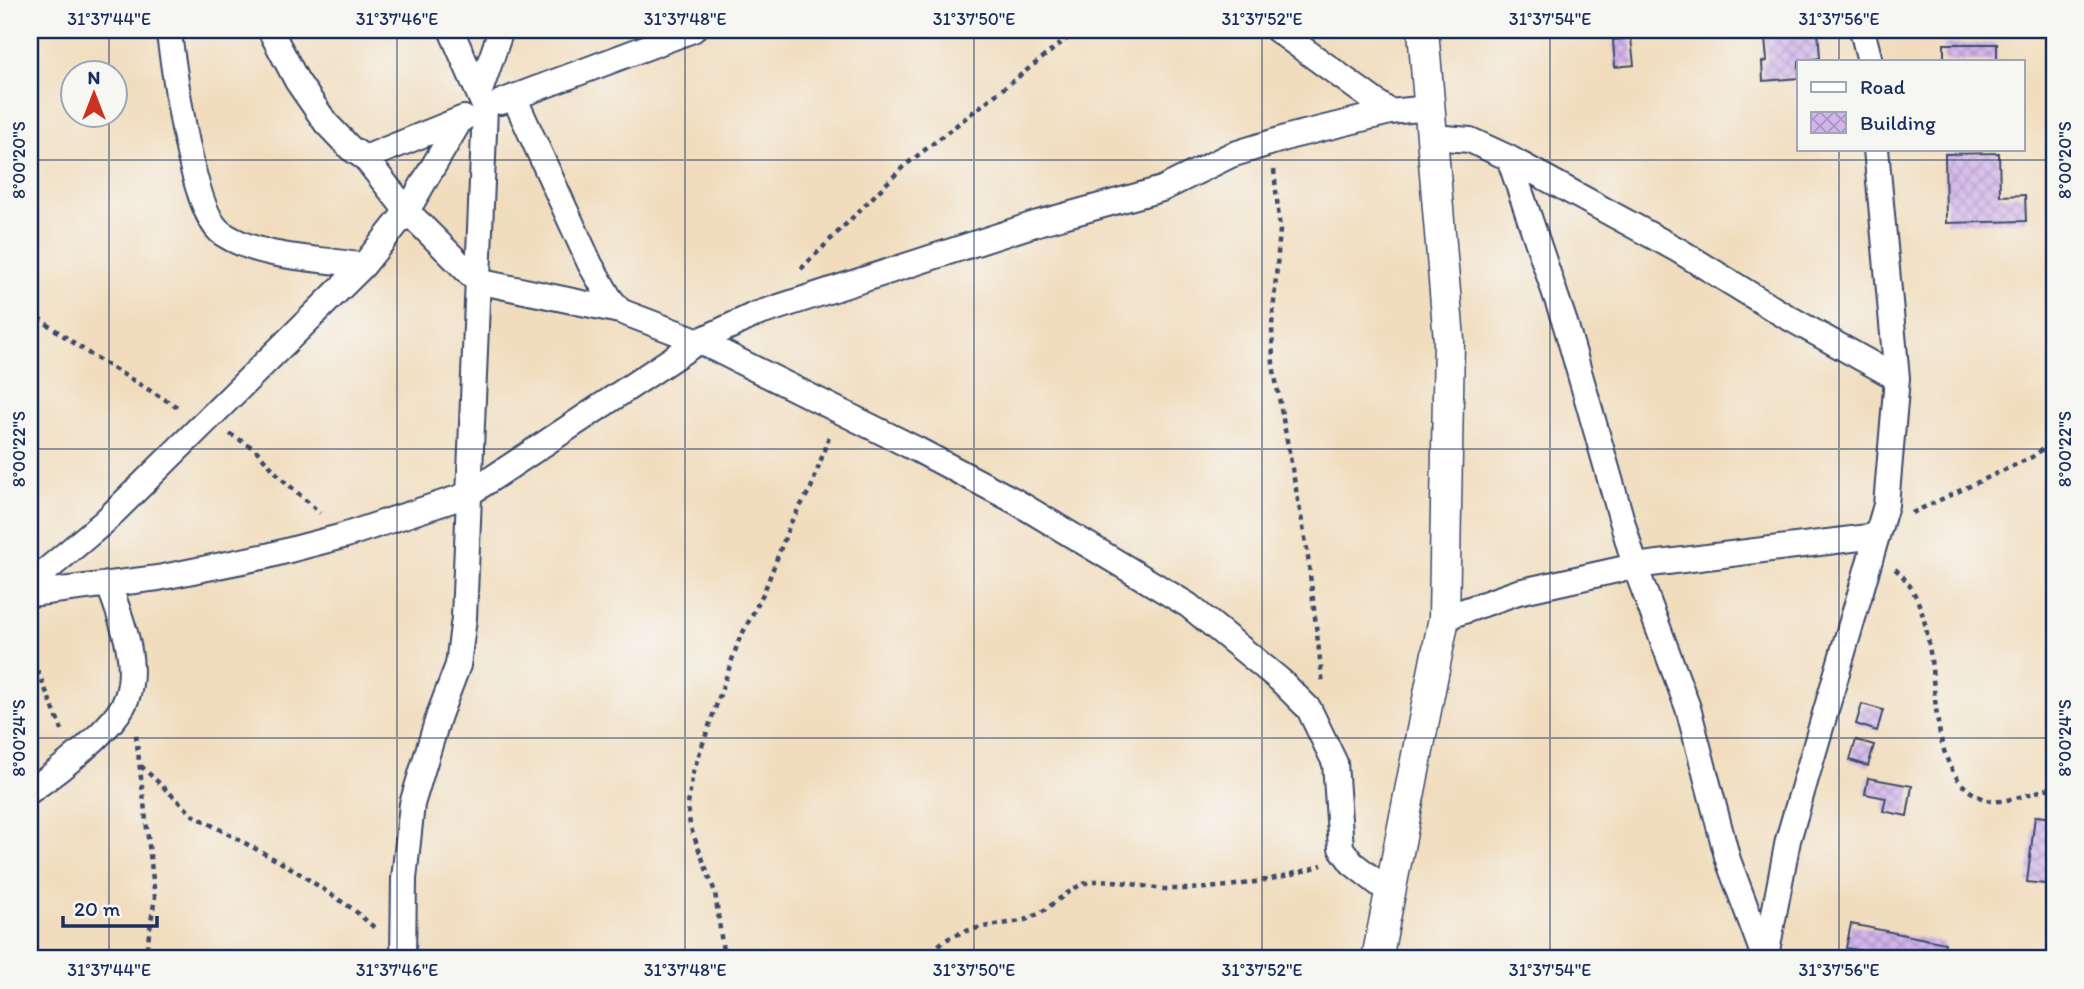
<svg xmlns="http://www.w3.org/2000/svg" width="2084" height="989" font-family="Itim,sans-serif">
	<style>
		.building { fill: url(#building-cross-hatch) }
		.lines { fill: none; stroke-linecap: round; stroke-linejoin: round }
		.minor-casing { stroke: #3b496c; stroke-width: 28 }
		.tertiary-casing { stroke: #3b496c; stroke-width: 33 }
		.path { stroke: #3b496c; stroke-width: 4.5; stroke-dasharray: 5 5; stroke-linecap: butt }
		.minor { stroke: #fff; stroke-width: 24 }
		.tertiary { stroke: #fff; stroke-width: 30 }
		.ticks { fill: none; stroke: #1b2f5e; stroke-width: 2; stroke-opacity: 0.45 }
		.neatline { fill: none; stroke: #1b2f5e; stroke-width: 2.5 }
		.ticks-label { font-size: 18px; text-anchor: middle; fill: #1b2f5e }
	</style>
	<defs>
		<pattern id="building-cross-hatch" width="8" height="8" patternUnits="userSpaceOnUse" patternTransform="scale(1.75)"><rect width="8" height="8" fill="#d2b5ea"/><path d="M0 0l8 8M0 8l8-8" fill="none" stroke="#aa94c1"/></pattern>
	</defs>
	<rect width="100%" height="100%" fill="#f6f6f2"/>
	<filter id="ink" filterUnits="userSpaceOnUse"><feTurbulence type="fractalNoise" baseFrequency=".0143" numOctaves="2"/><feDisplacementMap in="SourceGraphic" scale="14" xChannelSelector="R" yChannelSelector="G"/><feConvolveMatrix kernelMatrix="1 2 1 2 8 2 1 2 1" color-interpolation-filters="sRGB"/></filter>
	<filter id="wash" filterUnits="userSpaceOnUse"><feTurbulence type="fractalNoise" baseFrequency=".00686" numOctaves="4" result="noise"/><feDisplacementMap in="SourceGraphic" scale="28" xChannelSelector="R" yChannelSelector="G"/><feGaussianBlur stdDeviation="1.57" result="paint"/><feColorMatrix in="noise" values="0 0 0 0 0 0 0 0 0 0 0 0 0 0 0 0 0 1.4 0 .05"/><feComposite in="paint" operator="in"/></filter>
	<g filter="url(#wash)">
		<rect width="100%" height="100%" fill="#f1ddbe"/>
		<g id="blocks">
			<path class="building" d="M1756,30l62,1 2,27 -21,3v17l-36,3 -1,-19 5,-1 -2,-22 -8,-2z
				M1631,38l3,27 -19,2 -2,-27z
				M1944,44h53v17h-53z
				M1999,153l1,43 25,-1 1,26 -80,2 -1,-69z
				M2054,679v24h-2l-3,-23z
				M1862,704l21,6 -6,21 -21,-7z
				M1856,740l18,5 -6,21 -18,-6z
				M1868,778l44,8 -5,30 -24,-5 3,-13 -21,-4z
				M2035,816l19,2v67l-27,-3z
				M1851,924l94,19 -3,16h-40l-56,-11z"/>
		</g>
	</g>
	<g filter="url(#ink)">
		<use href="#blocks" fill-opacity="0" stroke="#3b496c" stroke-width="2"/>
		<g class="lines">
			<g class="minor-casing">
				<path id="minor" d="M270,30l27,51 29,42 24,25 15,10 42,53 70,70 143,30
					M1277,30l113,82
					M1862,30l8,31
					M169,35c6,39 23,180 54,199 40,26 95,23 140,32
					M479,94l22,-64
					M514,97l76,167 19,33 11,14 79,30 219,109 97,51 173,104 92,75 29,29 26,54 6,85 11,15 36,28
					M501,102l192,-72
					M1433,137l37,3 39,18 169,92 104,64 115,64
					M365,158l99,-40
					M1509,158l57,168 69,240 53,142 40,152 37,99
					M30,584l74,-62 259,-256 44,-55 54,-92
					M30,594l128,-16 109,-22 76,-20 124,-41 232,-154 55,-26 284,-92 124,-34 69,-34 61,-19 98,-24 39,-4
					M1444,618l74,-26 117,-26 241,-30
					M30,791c26,-18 88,-65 97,-94 12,-37 -6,-77 -18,-112
					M1766,956l22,-116 98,-335 11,-127 -21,-229
					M403,959l1,-80 8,-75 27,-89 19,-50 6,-47 21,-510 -34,-78"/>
			</g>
			<g class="tertiary-casing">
				<path id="tertiary" d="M1377,959l67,-341 5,-278 -26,-310"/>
			</g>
			<path class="path" d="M1274,170l6,60 -8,95 1,40 34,184 16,136
				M801,269l102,-102 175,-137
				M30,312l61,43 88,53
				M230,434l25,15 26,29 39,35
				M1912,513l120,-56 22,-16
				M1895,569c65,54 9,209 96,232 12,3 50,-11 63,-14
				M30,652l32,78
				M136,735l19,162 -10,62
				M141,766l52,49 98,53 62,41 23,20
				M724,959l-9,-67 -25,-66 -2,-21 5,-33 46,-132 25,-48 27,-70 20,-34 18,-51
				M924,959c28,-33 59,-31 97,-38 27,-6 47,-37 74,-40 24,-3 50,8 74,8 50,1 107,-8 153,-24"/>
			<use href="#minor" class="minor"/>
			<use href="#tertiary" class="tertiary"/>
		</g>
	</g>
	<path class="ticks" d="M109,30v44M397,30v929M685,30v929M974,30v929M1262,30v929M1550,30v929M1839,30v31M109,116v843M1839,149v810M30,160h2024M30,449h2024M30,738h2024"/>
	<rect width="2084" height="989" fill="none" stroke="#f6f6f2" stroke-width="77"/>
	<rect x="1797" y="60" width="228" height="91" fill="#f6f6f2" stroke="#9ea6b7" stroke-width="2"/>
	<rect x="1811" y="82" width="35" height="10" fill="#ffffff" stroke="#9ea6b7" stroke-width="2"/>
	<text x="1860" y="94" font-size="21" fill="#1b2f5e">Road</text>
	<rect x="1811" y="112" width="35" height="21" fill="url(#building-cross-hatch)" stroke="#9ea6b7" stroke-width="2"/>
	<text x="1860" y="130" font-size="21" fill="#1b2f5e">Building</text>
	<g transform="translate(94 94)"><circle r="33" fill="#f6f6f2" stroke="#9ea6b7" stroke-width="2"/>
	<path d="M0-5L12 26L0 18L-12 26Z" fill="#c8321e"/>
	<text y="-10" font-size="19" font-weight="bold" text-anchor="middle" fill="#1b2f5e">N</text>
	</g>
	<path d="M63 916v10h94v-10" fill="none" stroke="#1b2f5e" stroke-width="3.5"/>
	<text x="74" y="916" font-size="21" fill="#1b2f5e" stroke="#f6f6f2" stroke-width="5" paint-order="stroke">20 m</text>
	<rect x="38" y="38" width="2008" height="912" class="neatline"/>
	<g class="ticks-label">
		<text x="109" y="25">31°37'44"E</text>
		<text x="397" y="25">31°37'46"E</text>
		<text x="685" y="25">31°37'48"E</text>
		<text x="974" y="25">31°37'50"E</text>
		<text x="1262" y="25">31°37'52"E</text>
		<text x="1550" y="25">31°37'54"E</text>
		<text x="1839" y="25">31°37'56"E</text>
		<text transform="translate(19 160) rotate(-90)" y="6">8°00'20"S</text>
		<text transform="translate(2065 160) rotate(-90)" y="6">8°00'20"S</text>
		<text transform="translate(19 449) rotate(-90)" y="6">8°00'22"S</text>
		<text transform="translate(2065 449) rotate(-90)" y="6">8°00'22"S</text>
		<text transform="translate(19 738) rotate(-90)" y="6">8°00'24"S</text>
		<text transform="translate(2065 738) rotate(-90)" y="6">8°00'24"S</text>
		<text x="109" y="976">31°37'44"E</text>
		<text x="397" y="976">31°37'46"E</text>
		<text x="685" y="976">31°37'48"E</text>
		<text x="974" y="976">31°37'50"E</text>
		<text x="1262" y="976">31°37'52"E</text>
		<text x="1550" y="976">31°37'54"E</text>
		<text x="1839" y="976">31°37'56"E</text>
	</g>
</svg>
